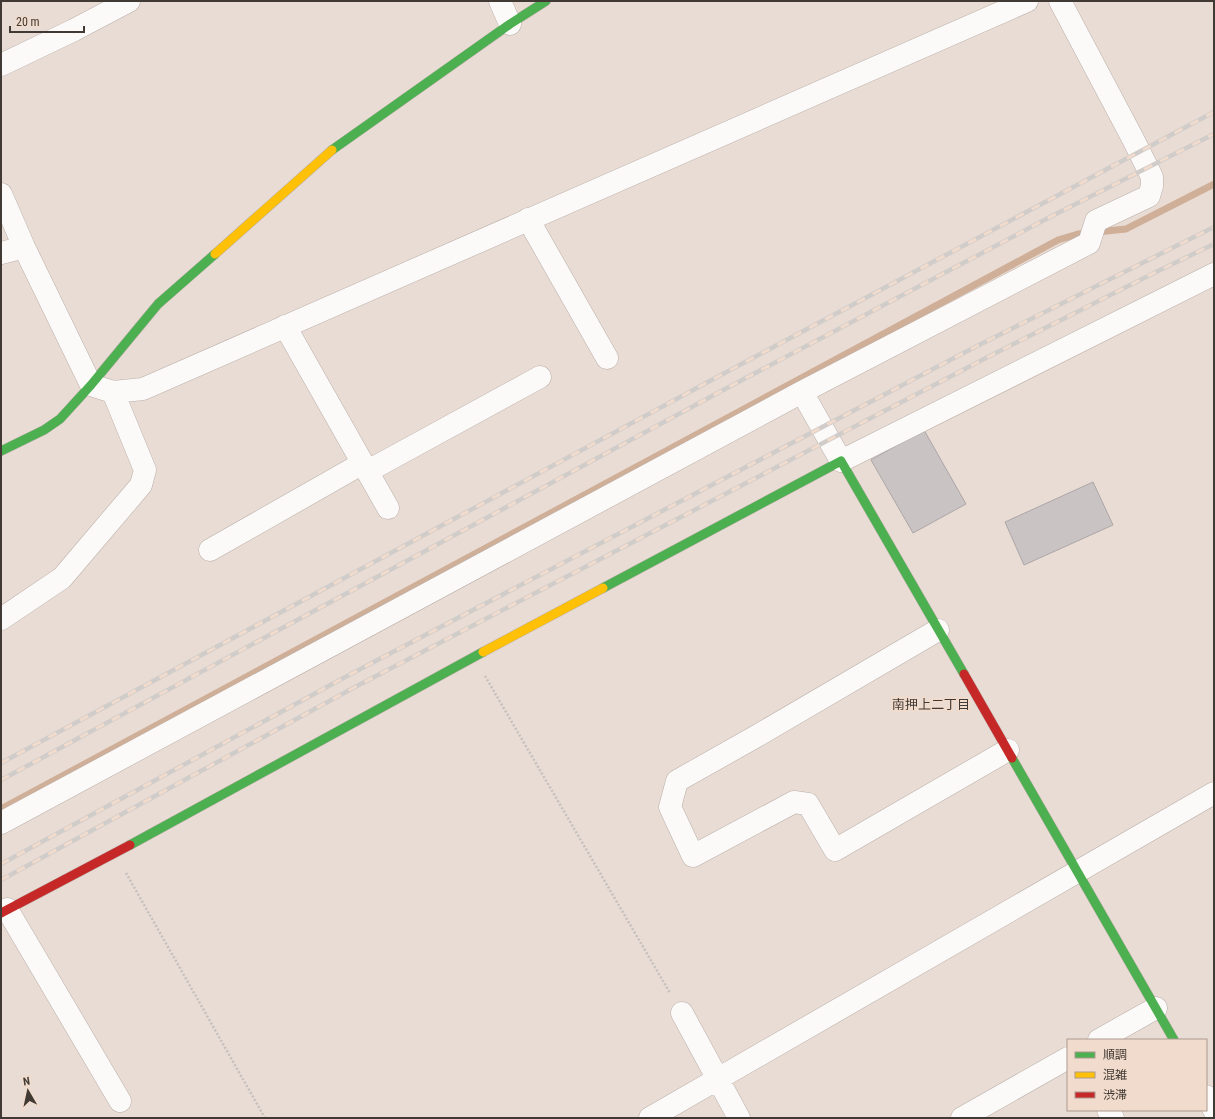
<svg xmlns="http://www.w3.org/2000/svg" width="1215" height="1119" font-family="'Roboto Condensed','Noto Sans JP',sans-serif">
	<style>
		.lines { fill: none; stroke-linecap: round; stroke-linejoin: round }
		.stream { stroke: #d0af98; stroke-width: 7 }
		.building { fill: #c9c3c4; stroke: #aca6a6 }
		.street-casing { stroke: #b9afa9; stroke-width: 23 }
		.fast-casing { stroke: #b9afa9; stroke-width: 10 }
		.slow-casing { stroke: #b9afa9; stroke-width: 10 }
		.jam-casing { stroke: #b9afa9; stroke-width: 10 }
		.path { stroke: #c5c0be; stroke-width: 2.5; stroke-dasharray: 2 2; stroke-linecap: butt }
		.street { stroke: #fcfaf9; stroke-width: 22 }
		.fast { stroke: #4caf50; stroke-width: 9 }
		.slow { stroke: #ffc107; stroke-width: 9 }
		.jam { stroke: #c62828; stroke-width: 9 }
		.rail-casing { stroke: #d0ccca; stroke-width: 4.5 }
		.rail { stroke: #f1dbcc; stroke-width: 3; stroke-dasharray: 9; stroke-linecap: butt }
		.labels { text-anchor: middle; dominant-baseline: central; stroke-width: 4; stroke-linejoin: round; paint-order: stroke }
		.neighbourhood-label { font-size: 13px; fill: #413933; stroke: #f1dbcc }
	</style>
	<rect width="100%" height="100%" fill="#e9dcd4"/>
	<g class="lines">
		<path class="stream" d="M1,809l1057,-569 20,-6 48,-5 88,-45"/>
	</g>
	<path class="building" d="M924,430l42,74 -53,29 -42,-73z
		M1093,482l20,43 -89,40 -19,-43z"/>
	<g class="lines">
		<g class="street-casing">
			<path id="street" d="M500,1l10,23
				M1,65l73,-35 55,-29
				M1,194l23,53 67,138 22,7 30,-3 884,-388
				M528,219l79,139
				M1,253l23,-6
				M285,326l103,182
				M802,392l39,69 373,-187
				M368,471l172,-94
				M210,550l153,-87
				M1,619l61,-41 79,-93 4,-15 -32,-78
				M938,630l-183,107 -78,44 -7,26 23,49 101,-54 14,2 27,46 173,-100
				M1,823l801,-431 287,-149 7,-22 53,-25 3,-10v-9l-19,-38 -73,-138
				M7,909l113,192
				M682,1013l57,105
				M1099,1040l57,-32
				M1206,1096l8,14
				M1108,1110l5,8
				M650,1118l564,-325
				M962,1118l106,-60"/>
		</g>
		<g class="fast-casing">
			<path id="fast" d="M332,150l178,-126 36,-23
				M1,451l43,-21 16,-11 31,-34 67,-81 57,-50
				M603,588l238,-127 123,213
				M1012,758l162,282
				M130,845l353,-193"/>
		</g>
		<g class="slow-casing">
			<path id="slow" d="M215,254l117,-104
				M483,652l120,-64"/>
		</g>
		<g class="jam-casing">
			<path id="jam" d="M964,674l48,84
				M1,913l129,-68"/>
		</g>
		<path class="path" d="M485,676l185,317
			M126,873l139,245"/>
		<use href="#street" class="street"/>
		<use href="#fast" class="fast"/>
		<use href="#slow" class="slow"/>
		<use href="#jam" class="jam"/>
		<g class="rail-casing">
			<path id="rail" d="M1,763l720,-388 493,-263
				M1,780l726,-392 325,-172 162,-82
				M1,864l348,-189 628,-329 237,-119
				M1,880l354,-193 631,-329 170,-86 58,-28"/>
		</g>
		<use href="#rail" class="rail"/>
	</g>
	<g class="labels">
		<g class="neighbourhood-label">
			<text x="931" y="704">南押上二丁目</text>
		</g>
	</g>
	<rect width="1215" height="1119" fill="none" stroke="#413933" stroke-width="4"/>
	<rect x="1067" y="1039" width="140" height="72" fill="#f1dbcc" stroke="#ab9a8f"/>
	<rect x="1075" y="1052" width="20" height="6" fill="#4caf50" stroke="#ab9a8f"/>
	<text x="1103" y="1059" font-size="12" fill="#413933">順調</text>
	<rect x="1075" y="1072" width="20" height="6" fill="#ffc107" stroke="#ab9a8f"/>
	<text x="1103" y="1079" font-size="12" fill="#413933">混雑</text>
	<rect x="1075" y="1092" width="20" height="6" fill="#c62828" stroke="#ab9a8f"/>
	<text x="1103" y="1099" font-size="12" fill="#413933">渋滞</text>
	<g transform="translate(28 1091) rotate(351)" stroke="#f1dbcc" stroke-width="3" paint-order="stroke">
	<path d="M0-3L7 15L0 10L-7 15Z" fill="#413933"/>
	<text y="-6" font-size="11" font-weight="bold" text-anchor="middle" fill="#413933">N</text>
	</g>
	<path d="M10 26v6h74v-6" fill="none" stroke="#413933" stroke-width="2"/>
	<text x="16" y="26" font-size="12" fill="#413933" stroke="#f1dbcc" stroke-width="3" paint-order="stroke">20 m</text>
</svg>
